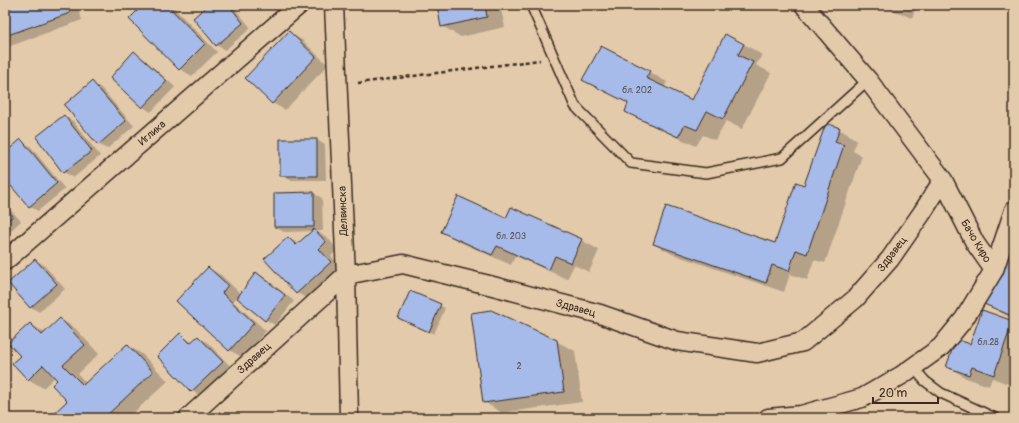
<svg xmlns="http://www.w3.org/2000/svg" width="1019" height="423" font-family="Pangolin,sans-serif">
	<style>
		.shadow { fill: #0003 }
		.building { fill: #a6bbe9; stroke: #3b2a1e }
		.lines { fill: none; stroke-linecap: round; stroke-linejoin: round }
		.lane-casing { stroke: #3b2a1e; stroke-width: 12 }
		.street-casing { stroke: #3b2a1e; stroke-width: 21 }
		.path { stroke: #3b2a1e; stroke-width: 2.5; stroke-dasharray: 4 3; stroke-linecap: butt }
		.lane { stroke: #e3caab; stroke-width: 9 }
		.street { stroke: #e3caab; stroke-width: 18 }
		.labels { text-anchor: middle; dominant-baseline: central; stroke-width: 3; stroke-linejoin: round; paint-order: stroke }
		.number-label { font-size: 9px; fill: #564e51 }
		.street-label { font-size: 11px; fill: #3b2a1e; stroke: #e3caab }
	</style>
	<rect width="100%" height="100%" fill="#e3caab"/>
	<filter id="ink" filterUnits="userSpaceOnUse"><feTurbulence type="fractalNoise" baseFrequency=".025" numOctaves="2"/><feDisplacementMap in="SourceGraphic" scale="8" xChannelSelector="R" yChannelSelector="G"/><feConvolveMatrix kernelMatrix="1 2 1 2 8 2 1 2 1" color-interpolation-filters="sRGB"/></filter>
	<g filter="url(#ink)">
		<path class="shadow" d="M5,5h72l5,15 -77,28z
			M144,5h27l46,47 -25,24 -12,-7z
			M210,5h22l19,23 -26,22 -9,-5z
			M265,5h8l-4,3z
			M438,5h62l5,22 -44,10 -19,-11z
			M879,5h38l-5,13z
			M289,33l13,7 26,25 -43,45 -13,-7z
			M744,44l18,11 -6,10 15,8 -29,56 -16,-8 -11,19 -12,-5 -7,11 -52,-24 -18,-10 23,-40 18,10 -3,6 29,13z
			M134,53l9,5 32,29 -24,25 -8,-5 -32,-29z
			M92,83l9,5 33,38 -27,23 -9,-5z
			M64,116l9,5 27,35 -27,22 -9,-6 -27,-35z
			M839,129l18,11 -4,11 9,5 -37,107 -11,-3 -7,20 -17,-6 -6,18 -112,-38 -18,-10h122l29,-58z
			M317,140l8,5 1,35h-36l-9,-5z
			M21,141l9,5 35,43 -27,22 -9,-5 -24,-29v-23z
			M313,193l9,5 1,33h-7l11,6 11,13 -7,6 12,13 -33,31 -13,-7 -31,-34 22,-21 11,6 14,-13 -29,1 -9,-5z
			M5,204l16,17 -16,15z
			M507,219l74,21 18,10 -10,22 -15,-7 -7,14 -52,-23 -4,9 -51,-23 -18,-10z
			M1014,238v81l-9,-4 -19,-11z
			M35,260l9,5 21,24 -26,23 -8,-5z
			M208,268l13,7 20,19 16,-21 8,5 29,23 -19,24 -9,-5 -29,-23 -4,4 33,30 -24,26 -13,-7z
			M411,292l34,16 -11,26 -30,-14z
			M982,311l32,12v63l-22,-8 -3,8 -23,-8 -19,-12 23,-20z
			M60,319l15,9 24,26 -21,20 8,9 41,-38 15,9 26,27 -40,37h-77l17,-17 -9,-21 -4,-3 -12,11 -15,-9 -6,-23 9,-32 14,9z
			M180,335l9,5 3,3 6,-6 9,5 24,25 -30,29 -9,-5 -34,-35z
			M556,341l19,10 7,51 -80,11 -18,-11z"/>
		<path class="building" d="M5,5h62l3,8 -65,23z
			M143,5h24l38,39 -26,26 -50,-51z
			M208,5h21l14,18 -27,23 -23,-28z
			M437,5h48l2,12 -46,10z
			M289,31l27,26 -44,47 -27,-26z
			M725,34l19,10 -6,11 15,7 -30,57 -16,-8 -10,19 -12,-5 -7,12 -53,-25 3,-9 -46,-23 19,-34 49,25 -4,7 46,22z
			M134,51l33,30 -25,27 -32,-30z
			M92,81l34,40 -28,24 -34,-40z
			M64,115l28,36 -29,22 -27,-36z
			M826,123l14,5 -5,14 9,3 -37,109 -11,-4 -7,21 -17,-6 -6,18 -113,-39 13,-38 109,37 21,-61 8,3z
			M21,139l36,44 -28,24 -24,-28v-26z
			M280,139h37v37h-37z
			M314,192v35h-40v-34z
			M458,196l48,22 5,-11 71,32 -11,24 -16,-7 -6,14 -52,-24 -5,9 -51,-23z
			M5,207l8,9 -8,7z
			M314,229l12,13 -7,7 12,13 -35,32 -32,-35 24,-22 8,8z
			M1014,235v82l-30,-13z
			M35,259l22,25 -27,24 -22,-25z
			M208,267l20,18 -6,8 32,30 -25,28 -53,-50z
			M256,272l29,23 -20,26 -28,-23z
			M410,291l31,13 -12,28 -31,-14z
			M491,310l66,30 7,52 -81,11 -12,-90z
			M982,310l31,11 -19,54 -22,-8 -3,8 -23,-8 10,-28 14,5z
			M60,318l25,27 -22,20 20,20 44,-41 26,28 -49,46h-55l18,-17 -15,-16 5,-5 -14,-15 -15,15 -16,-17 8,-7 -12,-13 22,-20 12,12z
			M180,333l10,10 8,-7 25,26 -32,30 -34,-36z"/>
		<g class="lines">
			<g class="lane-casing">
				<path id="lane" d="M531,5l44,101 56,57 75,10 76,-15 86,-78
					M913,367l12,14 16,12 54,25"/>
			</g>
			<g class="street-casing">
				<path id="street" d="M334,5l12,270 3,143
					M5,261l294,-256
					M994,270l20,-60
					M188,418l158,-143 57,-11 86,21 111,29 77,27 80,12 46,-11 52,-43 35,-40 32,-46 21,-33
					M768,418l33,-3 61,-17 40,-23 39,-28 23,-28 30,-49 -19,-27 -32,-63 -75,-100 -64,-75"/>
			</g>
			<path class="path" d="M358,83l182,-23"/>
			<use href="#lane" class="lane"/>
			<use href="#street" class="street"/>
		</g>
	</g>
	<g class="labels">
		<g class="number-label">
			<text x="637" y="90">бл. 202</text>
			<text x="511" y="236">бл. 203</text>
			<text x="988" y="342">бл.28</text>
			<text x="519" y="366">2</text>
		</g>
		<g class="street-label">
			<text transform="translate(152 133) rotate(-41)">Иглика</text>
			<text transform="translate(343 211) rotate(-92)">Делвинска</text>
			<text transform="translate(976 241) rotate(59)">Бачо Киро</text>
			<text transform="translate(892 254) rotate(-53)">Здравец</text>
			<text transform="translate(576 308) rotate(15)">Здравец</text>
			<text transform="translate(254 358) rotate(-42)">Здравец</text>
		</g>
	</g>
	<rect width="1019" height="423" fill="none" stroke="#e3caab" stroke-width="20"/>
	<rect x="10" y="10" width="999" height="403" fill="none" stroke="#3b2a1e" stroke-width="1.5" filter="url(#ink)"/>
	<path d="M873 397v6h65v-6" fill="none" stroke="#3b2a1e" stroke-width="2"/>
	<text x="879" y="397" font-size="12" fill="#3b2a1e" stroke="#e3caab" stroke-width="3" paint-order="stroke">20 m</text>
</svg>
